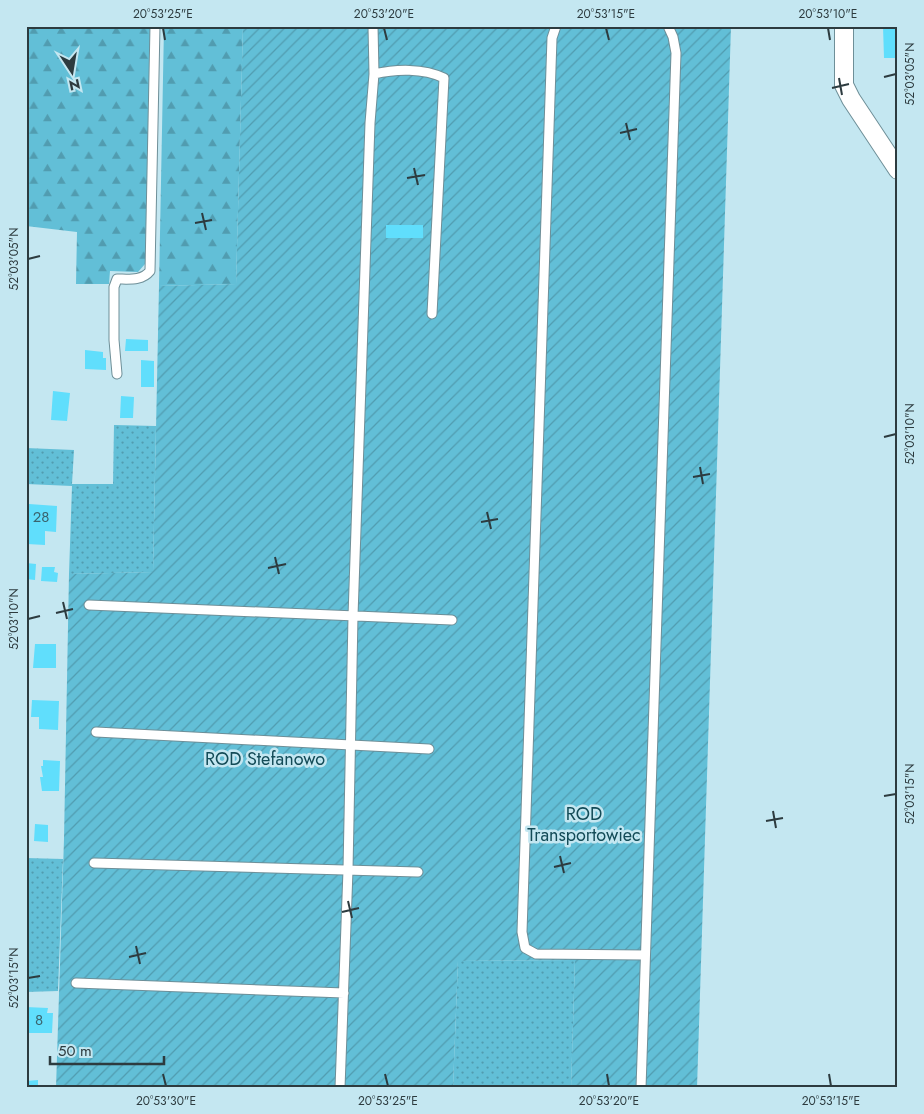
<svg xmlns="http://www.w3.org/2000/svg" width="924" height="1114" font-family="Jost,sans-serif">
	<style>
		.grass { fill: url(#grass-dots) }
		.forest { fill: url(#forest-firs) }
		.garden { fill: url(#garden-furrows) }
		.building { fill: #60defc }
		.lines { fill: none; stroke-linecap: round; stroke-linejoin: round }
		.lane-casing { stroke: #6e8f98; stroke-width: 11 }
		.street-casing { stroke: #6e8f98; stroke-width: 20 }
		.lane { stroke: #fff; stroke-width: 9 }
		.street { stroke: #fff; stroke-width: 18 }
		.ticks { fill: none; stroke: #2d3b3f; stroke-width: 2 }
		.labels { text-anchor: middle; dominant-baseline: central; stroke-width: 5; stroke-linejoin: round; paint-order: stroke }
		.number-label { font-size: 15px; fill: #3a646e }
		.park-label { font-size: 18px; fill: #134b57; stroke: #c4e7f1 }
		.neatline { fill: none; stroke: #2d3b3f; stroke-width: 2 }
		.ticks-label { font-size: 12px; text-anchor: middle; fill: #2d3b3f }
	</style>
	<defs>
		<pattern id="grass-dots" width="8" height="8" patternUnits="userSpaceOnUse" patternTransform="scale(1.25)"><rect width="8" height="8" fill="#62bfd7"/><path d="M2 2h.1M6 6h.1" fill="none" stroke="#519cb0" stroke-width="1.8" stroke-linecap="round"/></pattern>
		<pattern id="forest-firs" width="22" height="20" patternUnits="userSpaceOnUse" patternTransform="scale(1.25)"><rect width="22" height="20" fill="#62bfd7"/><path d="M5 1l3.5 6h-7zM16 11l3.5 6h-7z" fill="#519cb0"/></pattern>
		<pattern id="garden-furrows" width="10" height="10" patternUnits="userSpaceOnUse" patternTransform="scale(1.25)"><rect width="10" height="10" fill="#62bfd7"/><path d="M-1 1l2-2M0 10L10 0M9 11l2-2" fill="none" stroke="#519cb0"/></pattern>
	</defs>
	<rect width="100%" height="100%" fill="#c4e7f1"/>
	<path class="grass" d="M114,425l42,1 -3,146 -84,2 3,-88 -46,-2v-36l48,2 -2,34h41z
		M26,858l37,1 -5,132 -32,1z
		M575,960l-4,128h-118l5,-127z"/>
	<path class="forest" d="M26,26l125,1 -6,237 -7,8 -28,-1 -1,13h-33l1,-52 -51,-6z
		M164,26h79l-7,258 -77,2z"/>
	<path class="garden" d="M243,26h488l-34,1062h-126l4,-128 -117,1 -5,127h-397l8,-249 5,-265 84,-2 6,-286 77,-2z"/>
	<path class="building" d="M883,26h15v32h-14z
		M386,225h37v13h-37z
		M126,339l22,1v11h-23z
		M85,350l18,2v6h3v12l-21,-1z
		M141,360l13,1v26h-13z
		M53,391l17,2 -3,28 -16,-1z
		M121,396l13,1 -1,21h-13z
		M29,504l28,2 -1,26 -11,-1v14l-18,-1 1,-18h-2v-18h3z
		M26,563l10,1 -1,16 -9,-1z
		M42,567h13l-1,5 4,1 -1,9 -16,-1z
		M35,644h21v24h-23z
		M32,700l27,1 -1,29 -19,-1v-12h-8z
		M43,760l17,1 -1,30h-17l-2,-14h3l-2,-11h2z
		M35,824l13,1v17l-14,-1z
		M26,1007l22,1 -1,5h6l-1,20h-25z
		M38,1080v8h-12v-7z"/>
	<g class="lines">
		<g class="lane-casing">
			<path id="lane" d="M373,26l1,48
				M556,26l-4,12 -30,894 3,16 11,6 109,1
				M117,374l-3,-34v-53l3,-8c12,0 25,2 33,-8l5,-245
				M89,605l363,15
				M96,732l333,17
				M94,863l324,9
				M76,983l268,10
				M340,1088l8,-218 5,-254 17,-493 4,-49c22,-5 49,-6 70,4l-12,236
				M641,1088l35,-1035 -3,-16 -5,-11"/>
		</g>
		<g class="street-casing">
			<path id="street" d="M844,26v59l7,14 47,71"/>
		</g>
		<use href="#lane" class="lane"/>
		<use href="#street" class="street"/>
	</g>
	<path class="ticks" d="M163,28l2,12M384,28l3,12M606,28l3,12M828,28l2,12M884,77l12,-3M839,78l3,17M832,88l17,-4M626,123l4,17M620,133l17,-4M414,168l4,17M407,178l18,-3M202,213l4,17M195,223l17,-3M28,259l12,-3M884,437l12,-3M700,467l3,17M693,477l17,-3M487,512l4,17M481,522l17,-3M275,557l4,17M268,568l18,-4M63,602l4,17M56,613l17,-4M28,619l12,-3M884,796l12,-2M773,811l3,17M766,821l17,-3M560,856l4,17M554,867l17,-4M348,901l4,17M342,912l17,-4M136,946l4,18M129,957l17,-4M28,978l12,-2M163,1074l3,12M385,1074l3,12M607,1074l2,12M829,1074l2,12"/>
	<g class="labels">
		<g class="number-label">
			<text x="41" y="517">28</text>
			<text x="39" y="1020">8</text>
		</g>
		<g class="park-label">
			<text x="265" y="759">ROD Stefanowo</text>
			<text x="584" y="814">ROD<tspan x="584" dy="21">Transportowiec</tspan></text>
		</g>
	</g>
	<rect width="924" height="1114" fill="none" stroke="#c4e7f1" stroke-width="55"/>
	<g transform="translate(72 72) rotate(168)" stroke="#c4e7f1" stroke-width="4" paint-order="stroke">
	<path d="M0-4L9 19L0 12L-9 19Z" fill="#2d3b3f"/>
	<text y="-8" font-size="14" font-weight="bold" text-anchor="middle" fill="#2d3b3f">N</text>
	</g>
	<path d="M50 1056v8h114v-8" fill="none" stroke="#2d3b3f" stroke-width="2.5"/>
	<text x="58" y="1056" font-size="15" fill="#2d3b3f" stroke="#c4e7f1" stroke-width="4" paint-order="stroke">50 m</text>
	<rect x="28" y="28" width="868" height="1058" class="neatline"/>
	<g class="ticks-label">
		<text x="163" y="18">20°53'25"E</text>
		<text x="384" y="18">20°53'20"E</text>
		<text x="606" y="18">20°53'15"E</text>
		<text x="828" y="18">20°53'10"E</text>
		<text transform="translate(910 74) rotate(-90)" y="4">52°03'05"N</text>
		<text transform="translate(14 259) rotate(-90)" y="4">52°03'05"N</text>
		<text transform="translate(910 434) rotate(-90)" y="4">52°03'10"N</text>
		<text transform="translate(14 619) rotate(-90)" y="4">52°03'10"N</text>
		<text transform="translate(910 794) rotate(-90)" y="4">52°03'15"N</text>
		<text transform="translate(14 978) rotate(-90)" y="4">52°03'15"N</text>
		<text x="166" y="1105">20°53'30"E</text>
		<text x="388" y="1105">20°53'25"E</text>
		<text x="609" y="1105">20°53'20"E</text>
		<text x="831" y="1105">20°53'15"E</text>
	</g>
</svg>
